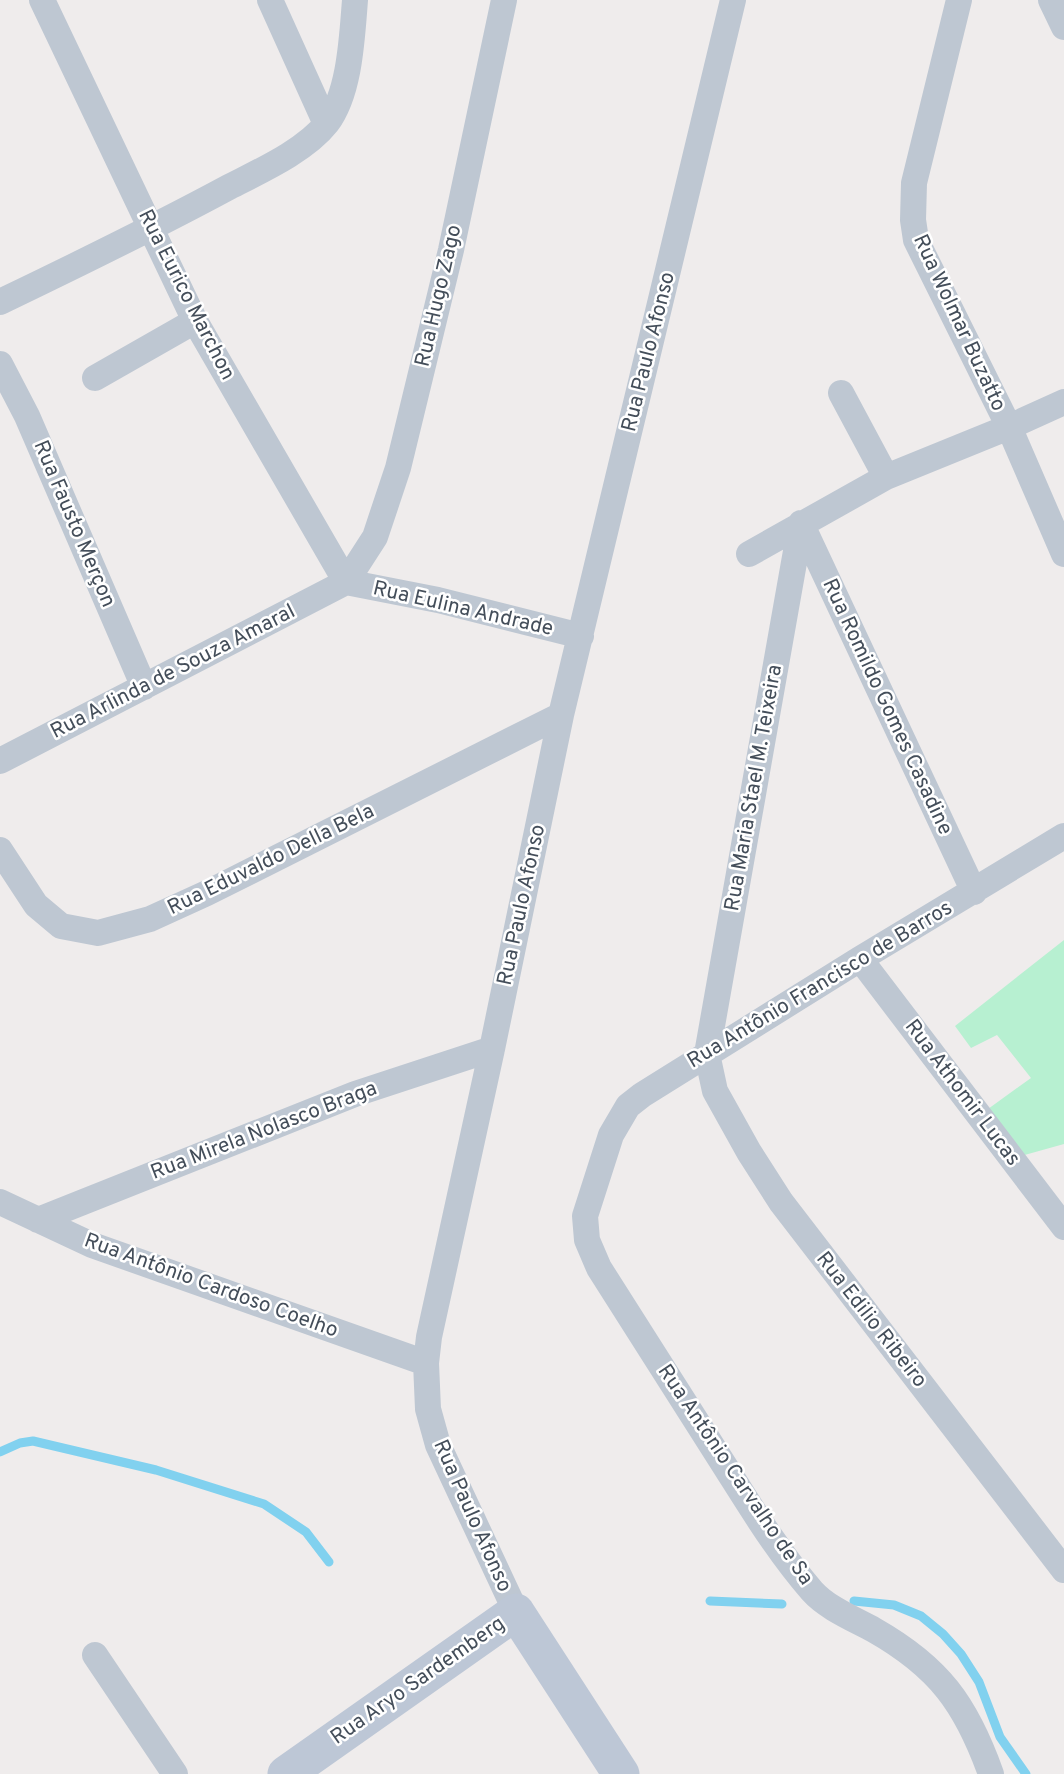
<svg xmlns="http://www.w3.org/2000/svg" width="1064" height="1774" font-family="Overpass,sans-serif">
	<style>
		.green { fill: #b7f0d1 }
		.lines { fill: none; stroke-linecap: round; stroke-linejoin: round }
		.stream { stroke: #81d1ef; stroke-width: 9 }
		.street { stroke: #bec7d2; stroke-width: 26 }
		.secondary { stroke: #bdc7d6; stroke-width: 37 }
		.labels { text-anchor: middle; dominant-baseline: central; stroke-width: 5; stroke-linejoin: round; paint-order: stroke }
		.street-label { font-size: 21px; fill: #444e5a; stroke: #fff }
	</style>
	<rect width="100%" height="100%" fill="#efecec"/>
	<path class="green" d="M1064,940v204l-43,12 -33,-47 43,-31 -34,-43 -26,13 -16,-22z"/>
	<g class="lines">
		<path class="stream" d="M0,1452l20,-9 13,-2 123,29 108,34 42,28 23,30
			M710,1601l72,3
			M854,1601l40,4 27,11 22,18 18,20 18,28 21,55 26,37"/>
		<path class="street" d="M42,0l153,321 151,261
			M270,0l56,124
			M959,0l-45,183 -1,37 3,20 93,187 55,127
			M1051,0l13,27
			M0,302c77,-37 153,-74 229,-115 31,-16 76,-36 98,-64 23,-30 25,-86 28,-123
			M0,364l27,52 117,271
			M95,378l100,-57
			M841,393l45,84
			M801,523l-94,531 8,37 34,61 32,50 283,368
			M801,523l173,369
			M749,554l137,-77 123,-50 55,-25
			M346,582l92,18 143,36
			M0,761l346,-179 29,-45 23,-69 53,-218 53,-250
			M0,850l36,55 25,21 37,7 52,-14 57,-26 354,-178
			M860,959l204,268
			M0,1202l92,43 334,118
			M38,1220l317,-126 137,-45
			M516,1612l-78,-167 -10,-36 -2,-46 3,-26 63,-288 69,-334 172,-715
			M95,1655l80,119
			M991,1774c-25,-70 -52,-107 -117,-144 -20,-11 -47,-22 -62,-39 -35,-40 -63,-87 -91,-131 -40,-64 -81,-128 -122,-192l-12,-28 -2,-24 26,-81 17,-29 14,-11 218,-136 204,-123"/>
		<path class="secondary" d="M286,1774l230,-162 105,162"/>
	</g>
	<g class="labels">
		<g class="street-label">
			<text transform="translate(186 295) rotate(63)">Rua Eurico Marchon</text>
			<text transform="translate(439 296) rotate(-77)">Rua Hugo Zago</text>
			<text transform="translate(959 323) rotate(65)">Rua Wolmar Buzatto</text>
			<text transform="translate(649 352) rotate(-76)">Rua Paulo Afonso</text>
			<text transform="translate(74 524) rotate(67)">Rua Fausto Merçon</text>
			<text transform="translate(463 609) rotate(13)">Rua Eulina Andrade</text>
			<text transform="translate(173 672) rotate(-27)">Rua Arlinda de Souza Amaral</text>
			<text transform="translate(887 707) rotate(65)">Rua Romildo Gomes Casadine</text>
			<text transform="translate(754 788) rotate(-80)">Rua Maria Stael M. Teixeira</text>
			<text transform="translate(271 860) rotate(-26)">Rua Eduvaldo Della Bela</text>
			<text transform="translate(522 905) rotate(-78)">Rua Paulo Afonso</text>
			<text transform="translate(820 985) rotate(-31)">Rua Antônio Francisco de Barros</text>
			<text transform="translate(962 1093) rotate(53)">Rua Athomir Lucas</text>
			<text transform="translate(264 1131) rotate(-21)">Rua Mirela Nolasco Braga</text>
			<text transform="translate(211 1286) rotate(20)">Rua Antônio Cardoso Coelho</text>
			<text transform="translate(871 1320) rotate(52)">Rua Edilio Ribeiro</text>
			<text transform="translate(735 1475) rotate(56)">Rua Antônio Carvalho de Sa</text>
			<text transform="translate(472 1516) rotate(66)">Rua Paulo Afonso</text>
			<text transform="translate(418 1681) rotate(-35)">Rua Aryo Sardemberg</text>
		</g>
	</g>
</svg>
